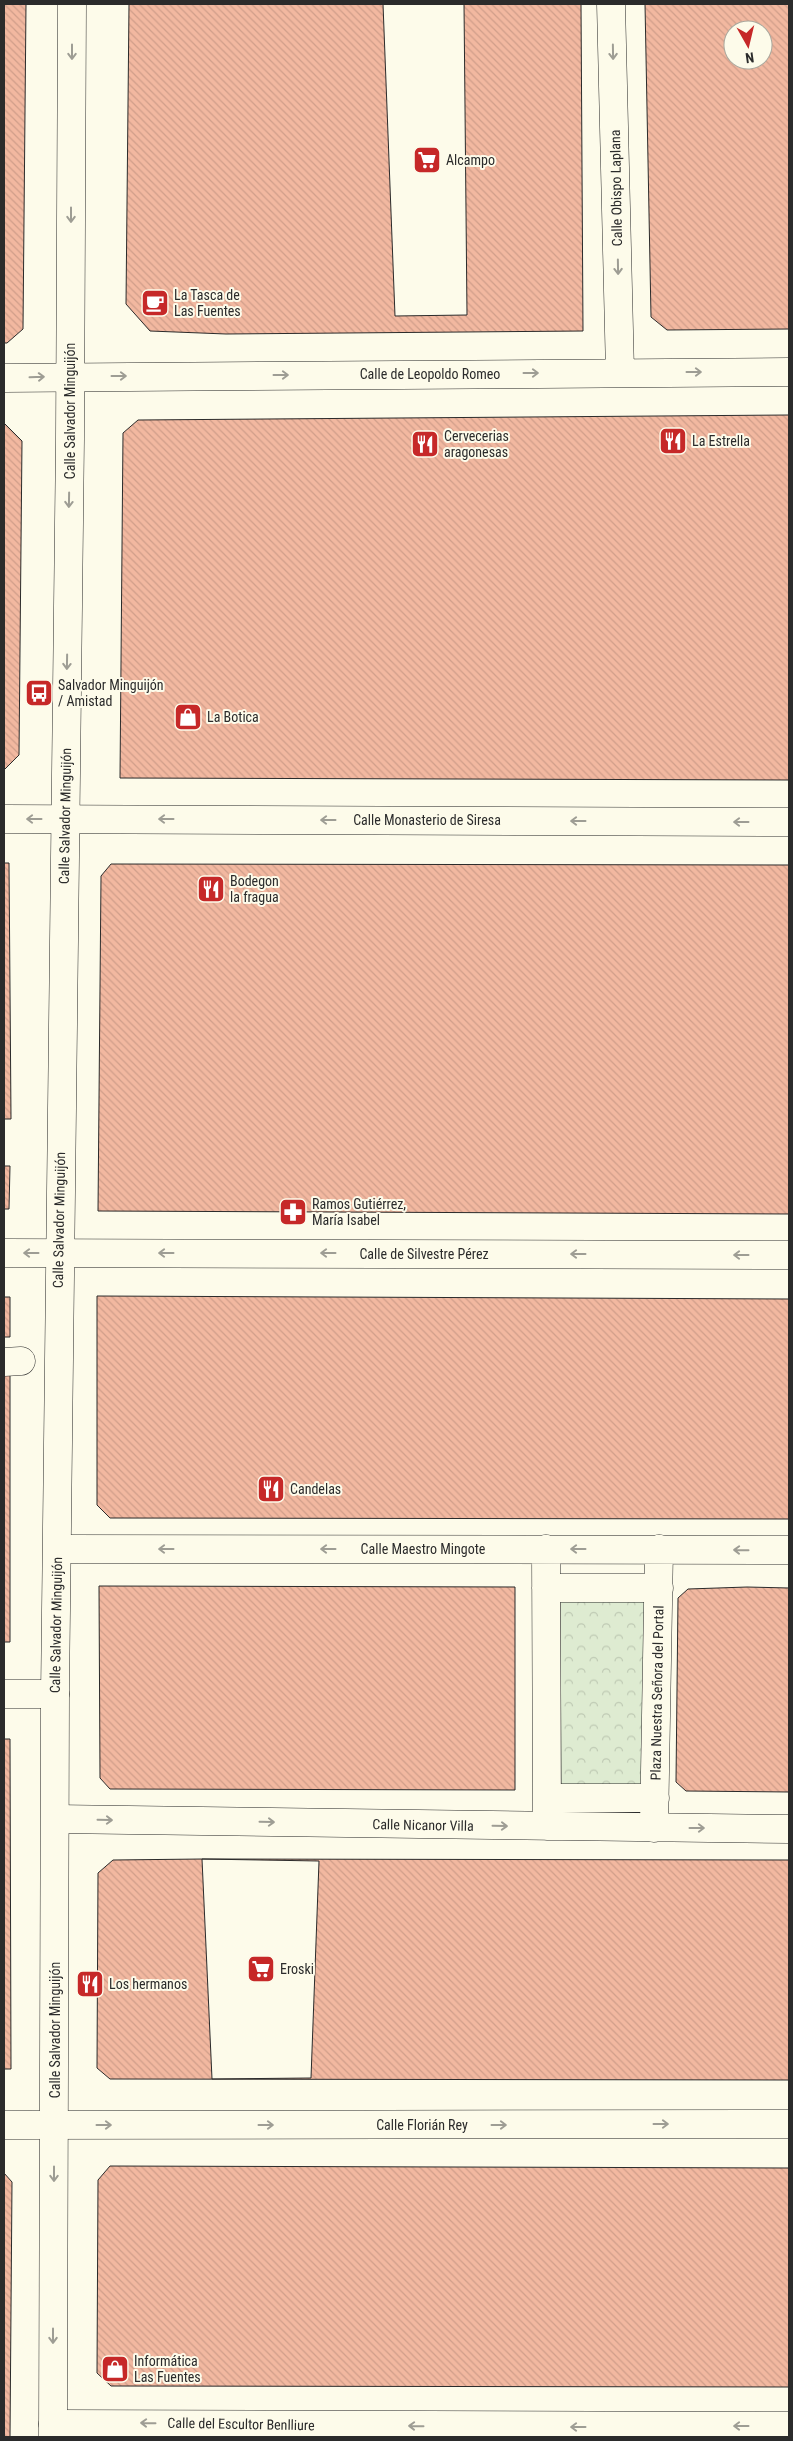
<svg xmlns="http://www.w3.org/2000/svg" width="793" height="2441" font-family="'Roboto Condensed',sans-serif">
	<style>
		.park { fill: url(#park-crowns); stroke: #74746e }
		.building { fill: url(#building-back-hatch); stroke: #2b2b2b; fill-rule: evenodd }
		.lines { fill: none; stroke-linecap: round; stroke-linejoin: round }
		.street-casing { stroke: #2b2b2b; stroke-width: 29 }
		.secondary-casing { stroke: #2b2b2b; stroke-width: 29 }
		.street { stroke: #fdfbea; stroke-width: 28 }
		.secondary { stroke: #fdfbea; stroke-width: 28 }
		.oneway { stroke: #9e9d94 }
		.labels { text-anchor: middle; dominant-baseline: central; stroke-width: 4; stroke-linejoin: round; paint-order: stroke }
		.poi-label { font-size: 14px; fill: #2b2b2b; stroke: #fdfbea; text-anchor: start }
		.street-label { font-size: 14px; fill: #2b2b2b; stroke: #fdfbea }
	</style>
	<defs>
		<pattern id="park-crowns" width="20" height="18" patternUnits="userSpaceOnUse" patternTransform="scale(1.25)"><rect width="20" height="18" fill="#deebd1"/><path d="M2 6a3 3 0 1 1 6 0M12 15a3 3 0 1 1 6 0" fill="none" stroke="#bfcab4"/></pattern>
		<pattern id="building-back-hatch" width="6" height="6" patternUnits="userSpaceOnUse" patternTransform="scale(1.25)"><rect width="6" height="6" fill="#f2b8a0"/><path d="M-1 5l2 2M0 0l6 6M5-1l2 2" fill="none" stroke="#d09e8a"/></pattern>
	</defs>
	<rect width="100%" height="100%" fill="#fdfbea"/>
	<path class="park" d="M560,1595h85l-1,192 -83,2z"/>
	<path class="building" d="M4,4h22l-3,325 -16,14h-3z
		M129,4h452l2,327 -357,3 -76,-3 -24,-27z
		M383,4h81l3,311 -72,1z
		M645,4h144v325l-122,1 -16,-13zM733,30h30v30h-30z
		M789,415v365l-669,-2 3,-345 15,-13z
		M4,423l18,18 -3,314 -15,15z
		M4,863h5l2,256h-7z
		M111,864l678,1v349l-691,-3 3,-335z
		M4,1166h6l-1,43h-5z
		M97,1296l692,3v220l-679,-1 -13,-13z
		M4,1297h6v40h-6z
		M4,1375h6v267h-6z
		M99,1586l416,1v203l-405,-1 -10,-11z
		M747,1587l42,1v204l-103,-1 -10,-9 2,-184 10,-9z
		M4,1739h6l1,330h-7z
		M202,1859l587,1v220l-679,-1 -13,-11 1,-195 15,-13z
		M202,1859l117,2 -8,217 -99,1z
		M110,2166l679,2v219l-678,-1 -14,-13 1,-193z
		M4,2173l8,9 -2,255h-6z"/>
	<g class="lines">
		<g class="street-casing">
			<path id="street" d="M611,4l9,368
				M4,378l785,-6
				M4,819l785,3
				M4,1253l785,2
				M4,1362l17,-1
				M58,1549l731,1
				M546,1549l1,277
				M546,1588h113
				M4,1694h51
				M547,1798h108
				M56,1819l733,10
				M654,1828l5,-279
				M4,2125l785,-1
				M53,2424l736,2"/>
		</g>
		<g class="secondary-casing">
			<path id="secondary" d="M53,2437l2,-743 15,-1255 2,-435"/>
		</g>
		<use href="#street" class="street"/>
		<use href="#secondary" class="secondary"/>
	</g>
	<defs><path id="oneway-shaft" d="M-6 0H5M1.5-3L5.5 0L1.5 3" fill="none" stroke-width="1.6" stroke-linecap="round" stroke-linejoin="round" transform="scale(1.25)"/></defs>
	<g class="oneway">
		<use href="#oneway-shaft" transform="translate(72 52) rotate(90)"/>
		<use href="#oneway-shaft" transform="translate(613 52) rotate(89)"/>
		<use href="#oneway-shaft" transform="translate(71 215) rotate(90)"/>
		<use href="#oneway-shaft" transform="translate(618 267) rotate(89)"/>
		<use href="#oneway-shaft" transform="translate(694 372)"/>
		<use href="#oneway-shaft" transform="translate(531 373)"/>
		<use href="#oneway-shaft" transform="translate(281 375)"/>
		<use href="#oneway-shaft" transform="translate(119 376)"/>
		<use href="#oneway-shaft" transform="translate(37 377) rotate(-2)"/>
		<use href="#oneway-shaft" transform="translate(69 500) rotate(91)"/>
		<use href="#oneway-shaft" transform="translate(67 662) rotate(91)"/>
		<use href="#oneway-shaft" transform="translate(34 819) rotate(180)"/>
		<use href="#oneway-shaft" transform="translate(166 819) rotate(-180)"/>
		<use href="#oneway-shaft" transform="translate(328 820) rotate(-180)"/>
		<use href="#oneway-shaft" transform="translate(578 821) rotate(-180)"/>
		<use href="#oneway-shaft" transform="translate(741 822) rotate(-180)"/>
		<use href="#oneway-shaft" transform="translate(31 1253) rotate(180)"/>
		<use href="#oneway-shaft" transform="translate(166 1253) rotate(-180)"/>
		<use href="#oneway-shaft" transform="translate(328 1253) rotate(-180)"/>
		<use href="#oneway-shaft" transform="translate(578 1254) rotate(-180)"/>
		<use href="#oneway-shaft" transform="translate(741 1255) rotate(-180)"/>
		<use href="#oneway-shaft" transform="translate(166 1549) rotate(-180)"/>
		<use href="#oneway-shaft" transform="translate(328 1549) rotate(-180)"/>
		<use href="#oneway-shaft" transform="translate(578 1549) rotate(-180)"/>
		<use href="#oneway-shaft" transform="translate(741 1550) rotate(-179)"/>
		<use href="#oneway-shaft" transform="translate(105 1820) rotate(1)"/>
		<use href="#oneway-shaft" transform="translate(267 1822) rotate(1)"/>
		<use href="#oneway-shaft" transform="translate(500 1826) rotate(1)"/>
		<use href="#oneway-shaft" transform="translate(697 1828)"/>
		<use href="#oneway-shaft" transform="translate(661 2124)"/>
		<use href="#oneway-shaft" transform="translate(104 2125)"/>
		<use href="#oneway-shaft" transform="translate(266 2125)"/>
		<use href="#oneway-shaft" transform="translate(499 2125)"/>
		<use href="#oneway-shaft" transform="translate(54 2174) rotate(90)"/>
		<use href="#oneway-shaft" transform="translate(53 2336) rotate(90)"/>
		<use href="#oneway-shaft" transform="translate(148 2423) rotate(-179)"/>
		<use href="#oneway-shaft" transform="translate(416 2426) rotate(-179)"/>
		<use href="#oneway-shaft" transform="translate(741 2426) rotate(180)"/>
		<use href="#oneway-shaft" transform="translate(578 2427) rotate(180)"/>
	</g>
	<defs>
		<g id="supermarket-square" transform="scale(1.4375)"><rect x="-9" y="-9" width="18" height="18" rx="4" fill="#c62828" stroke="#fdfbea"/><path d="M-6-5.5h2.5l.6 2H6L4.5 2H-2.5L-4.4-4H-6ZM-1.5 3.2a1.3 1.3 0 1 0 .1 0ZM3 3.2a1.3 1.3 0 1 0 .1 0Z" fill="#fff"/></g>
		<g id="cafe-square" transform="scale(1.4375)"><rect x="-9" y="-9" width="18" height="18" rx="4" fill="#c62828" stroke="#fdfbea"/><path d="M-5.5-4.5H6V0H3Q3 3.5 0 3.5H-2.5Q-5.5 3.5-5.5 0ZM3-3.2v2h1.7v-2ZM-6 4.5H4V6H-6Z" fill="#fff"/></g>
		<g id="restaurant-square" transform="scale(1.4375)"><rect x="-9" y="-9" width="18" height="18" rx="4" fill="#c62828" stroke="#fdfbea"/><path d="M-5-6h1v4h1v-4h1v4h1v-4h1v5L-1.5 .5V6h-2V.5L-5-1ZM5-6V6H3V1.5H1.5Q1.5-4 5-6Z" fill="#fff"/></g>
		<g id="bus-square" transform="scale(1.4375)"><rect x="-9" y="-9" width="18" height="18" rx="4" fill="#c62828" stroke="#fdfbea"/><path d="M-5-6H5V4H4V6H2V4H-2V6H-4V4H-5ZM-3.5-4V0h7V-4ZM-3.5 1.2v1.5H-2V1.2ZM2 1.2v1.5H3.5V1.2Z" fill="#fff"/></g>
		<g id="shop-square" transform="scale(1.4375)"><rect x="-9" y="-9" width="18" height="18" rx="4" fill="#c62828" stroke="#fdfbea"/><path d="M-5-2.5h2.3a2.7 3.5 0 0 1 5.4 0H5L5.5 6h-11ZM-1.5-2.5h3a1.5 2.3 0 0 0-3 0Z" fill="#fff"/></g>
		<g id="pharmacy-square" transform="scale(1.4375)"><rect x="-9" y="-9" width="18" height="18" rx="4" fill="#c62828" stroke="#fdfbea"/><path d="M-2-6h4v4h4v4h-4v4h-4v-4h-4v-4h4Z" fill="#fff"/></g>
	</defs>
	<g fill-rule="evenodd">
		<use href="#supermarket-square" x="427" y="160"/>
		<use href="#cafe-square" x="155" y="303"/>
		<use href="#restaurant-square" x="673" y="441"/>
		<use href="#restaurant-square" x="425" y="444"/>
		<use href="#bus-square" x="39" y="693"/>
		<use href="#shop-square" x="188" y="717"/>
		<use href="#restaurant-square" x="211" y="889"/>
		<use href="#pharmacy-square" x="293" y="1212"/>
		<use href="#restaurant-square" x="271" y="1489"/>
		<use href="#supermarket-square" x="261" y="1969"/>
		<use href="#restaurant-square" x="90" y="1984"/>
		<use href="#shop-square" x="115" y="2369"/>
	</g>
	<g class="labels">
		<g class="poi-label">
			<text x="446" y="160">Alcampo</text>
			<text x="174" y="295">La Tasca de<tspan x="174" dy="16">Las Fuentes</tspan></text>
			<text x="444" y="436">Cervecerias<tspan x="444" dy="16">aragonesas</tspan></text>
			<text x="692" y="441">La Estrella</text>
			<text x="58" y="685">Salvador Minguijón<tspan x="58" dy="16">/ Amistad</tspan></text>
			<text x="207" y="717">La Botica</text>
			<text x="230" y="881">Bodegon<tspan x="230" dy="16">la fragua</tspan></text>
			<text x="312" y="1204">Ramos Gutiérrez,<tspan x="312" dy="16">María Isabel</tspan></text>
			<text x="290" y="1489">Candelas</text>
			<text x="280" y="1969">Eroski</text>
			<text x="109" y="1984">Los hermanos</text>
			<text x="134" y="2361">Informática<tspan x="134" dy="16">Las Fuentes</tspan></text>
		</g>
		<g class="street-label">
			<text transform="translate(616 188) rotate(-91)">Calle Obispo Laplana</text>
			<text x="430" y="374">Calle de Leopoldo Romeo</text>
			<text transform="translate(70 411) rotate(-90)">Calle Salvador Minguijón</text>
			<text transform="translate(65 816) rotate(-89)">Calle Salvador Minguijón</text>
			<text x="427" y="820">Calle Monasterio de Siresa</text>
			<text transform="translate(59 1220) rotate(-89)">Calle Salvador Minguijón</text>
			<text x="424" y="1254">Calle de Silvestre Pérez</text>
			<text x="423" y="1549">Calle Maestro Mingote</text>
			<text transform="translate(56 1625) rotate(-89)">Calle Salvador Minguijón</text>
			<text transform="translate(657 1693) rotate(-89)">Plaza Nuestra Señora del Portal</text>
			<text transform="translate(423 1825) rotate(1)">Calle Nicanor Villa</text>
			<text transform="translate(55 2030) rotate(-90)">Calle Salvador Minguijón</text>
			<text x="422" y="2125">Calle Florián Rey</text>
			<text transform="translate(241 2424) rotate(1)">Calle del Escultor Benlliure</text>
		</g>
	</g>
	<rect width="793" height="2441" fill="none" stroke="#2b2b2b" stroke-width="10"/>
	<g transform="translate(748 45) rotate(172)"><circle r="24" fill="#fdfbea" stroke="#a9a89e"/>
	<path d="M0-4L9 19L0 12L-9 19Z" fill="#c62828"/>
	<text y="-8" font-size="14" font-weight="bold" text-anchor="middle" fill="#2b2b2b">N</text>
	</g>
</svg>
